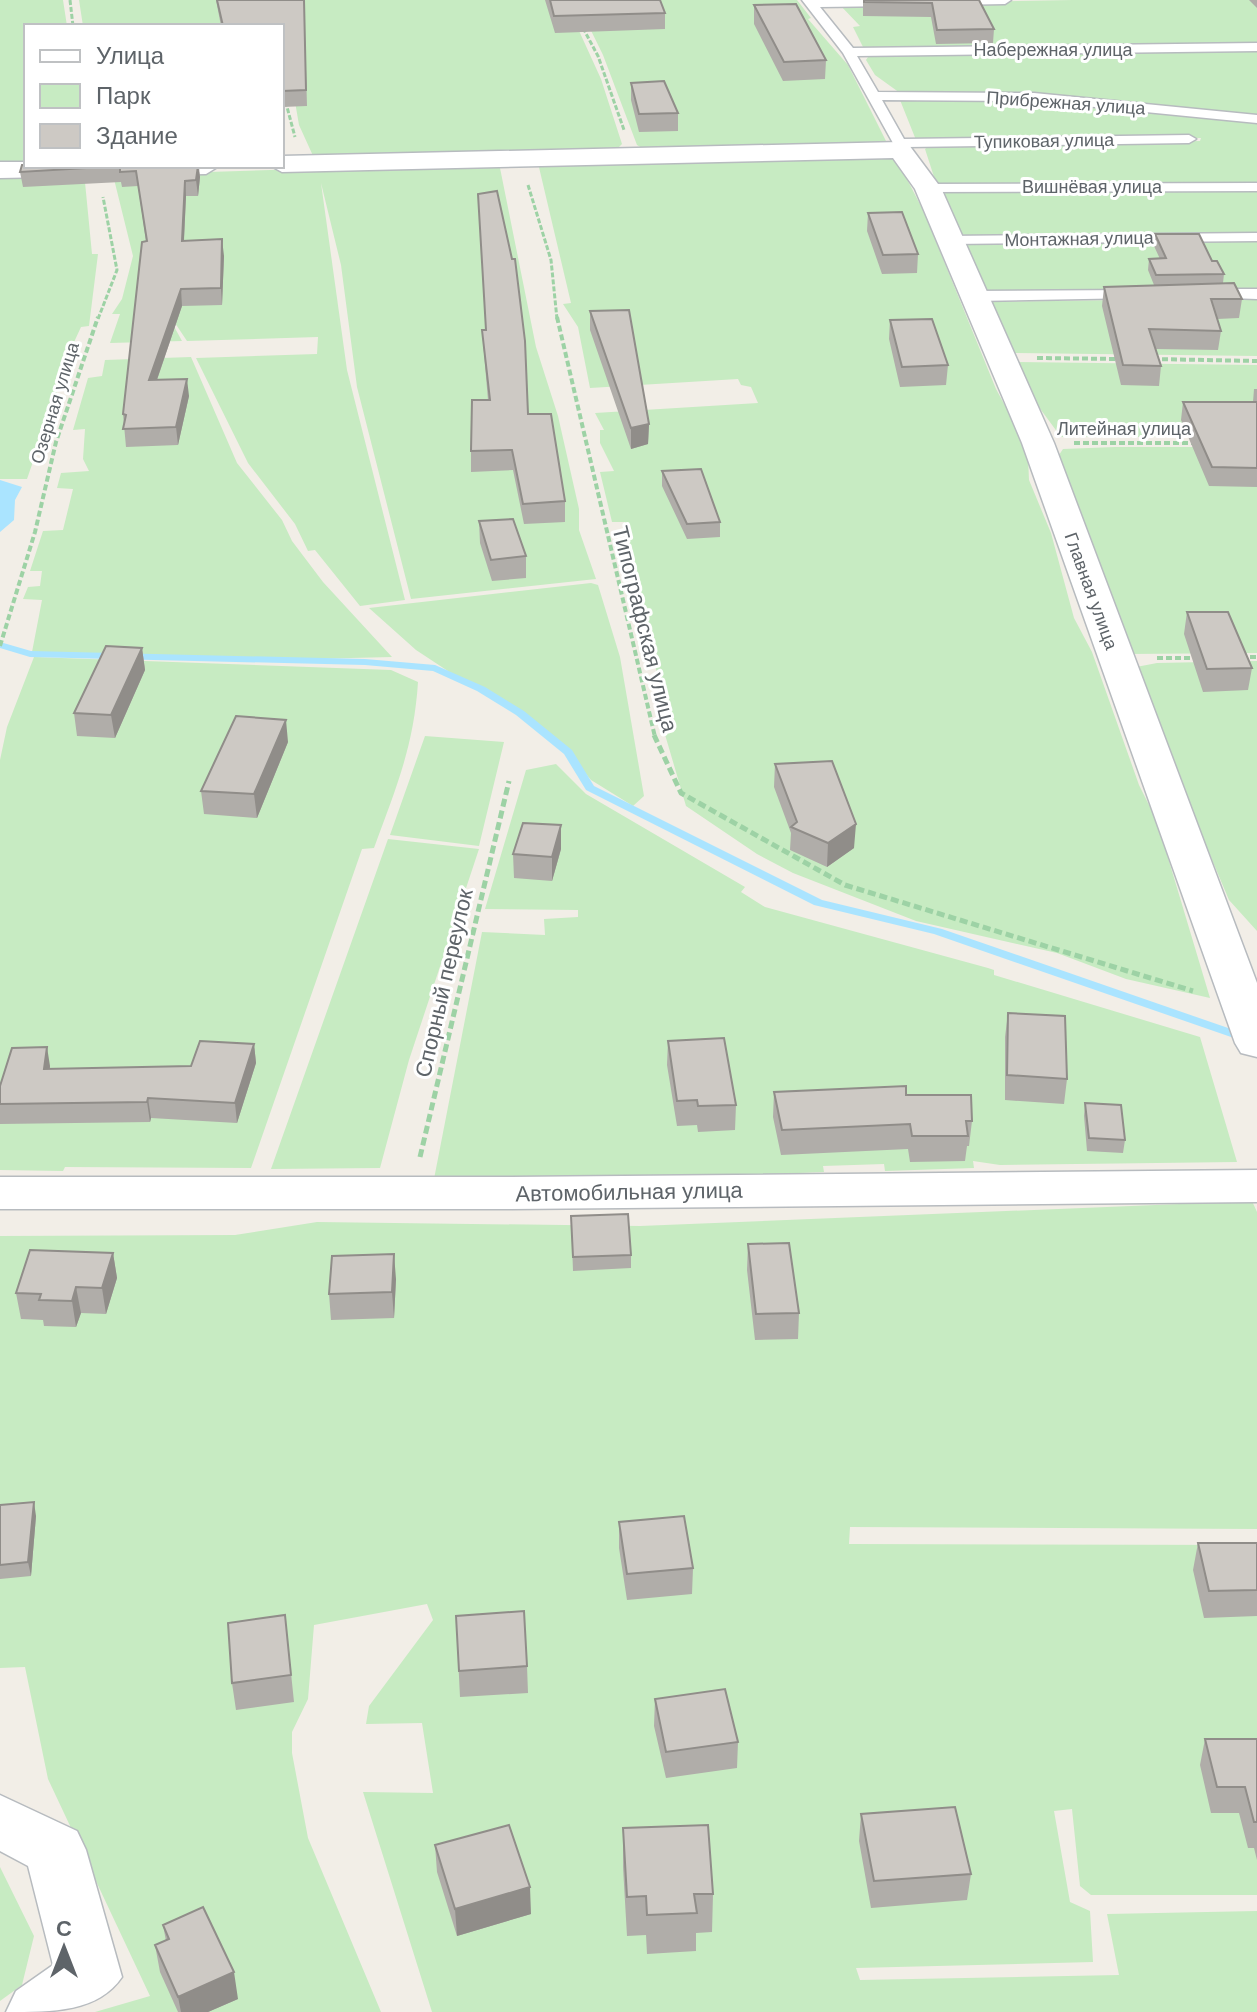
<svg xmlns="http://www.w3.org/2000/svg" width="1257" height="2012" font-family="Arial,sans-serif">
	<style>
		.green { fill: #c7ebc2 }
		.water { fill: #aae4ff }
		.lines { fill: none; stroke-linecap: round; stroke-linejoin: round }
		.stream { fill: #aae4ff; fill-rule: evenodd }
		.service-casing { stroke: #b7bbbf; stroke-width: 3 }
		.minor-casing { stroke: #b7bbbf; stroke-width: 3 }
		.path-far2 { stroke: #9dd2a5; stroke-width: 3; stroke-dasharray: 5 2; stroke-linecap: butt }
		.path-far1 { stroke: #9dd2a5; stroke-width: 4; stroke-dasharray: 6 3; stroke-linecap: butt }
		.path { stroke: #9dd2a5; stroke-width: 5; stroke-dasharray: 8 4; stroke-linecap: butt }
		.service { fill: #fff; fill-rule: evenodd }
		.minor { fill: #fff; fill-rule: evenodd }
		.wall { fill: #b0ada9 }
		.shaded-wall { fill: #908d89 }
		.building { fill: #cdc9c4; stroke: #908d89; stroke-width: 2 }
		.labels { text-anchor: middle; dominant-baseline: central; stroke-width: 6; stroke-linejoin: round; paint-order: stroke }
		.far-street-label { font-size: 18px; fill: #5e6469; stroke: #fff }
		.street-label { font-size: 22px; fill: #5e6469; stroke: #fff }
	</style>
	<rect width="100%" height="100%" fill="#f2eee7"/>
	<path class="green" d="M0,0h63l4,26h-41v138l-26,1z
		M79,0h172l7,26h-175z
		M266,0h299l36,79 21,65 -4,4 -304,10 -15,-33 -17,-99z
		M576,0h221l14,18 -3,1 40,46 38,76 -5,4 -239,3 -5,-3 -34,-90z
		M1073,0h184v45l-393,4 -11,-22 7,-1 -21,-22z
		M1257,50v67l-357,-24 -25,-18 -9,-15 4,-6z
		M1028,98l97,15 1,-3 131,12v61h-321l-11,-34 5,-4 270,-4 1,-3 -285,2 -16,-40z
		M895,156l29,56 72,177 25,46 7,22 1,23 22,53 23,85 18,34 47,133 18,36 53,177 -84,-19 -69,-26 -141,-32 -123,-48 -36,-19 -71,-48 -25,-85h8l-30,-119h-4l-10,-80h-13l-12,-50 14,-1 -14,-28v-13h4l-9,-17 163,-10 -7,-16 -10,-2 -3,-6 -148,9 -12,-61 -15,-23 8,-1 -33,-140z
		M499,163l37,184 22,69 21,93v21l17,49 -185,20 -54,-212 -16,-122 -20,-82 26,187 58,230 -45,6 -45,-56 -7,1 -13,-27 -47,-61 -52,-105 121,-4 1,-17 -131,4 -28,-42 23,42 -72,2 10,-29h-8l10,-15 11,-43 -20,-81z
		M84,172l8,82h6l-9,72 -8,1 -6,13 -48,139h-27v-305z
		M1257,189v45l-288,2 -7,-2 -21,-42z
		M1257,241v49h-275l-18,-45z
		M1257,298v58l-247,-3 -22,-51z
		M191,357l46,106 45,57 10,21 31,41 69,75 -83,2 -277,-7 10,-52 -19,-1 5,-12 12,-1 2,-15h-12l13,-40 20,-1 10,-41 -16,-1 4,-15 28,-2 -6,-12 2,-30 -12,1 15,-52 14,-2 3,-16z
		M1017,362l240,3v72h-196l-34,-46z
		M1115,447h142v206l-129,1 -69,-199 4,-6z
		M591,583l7,2 22,72 24,139 -11,10 -42,-26 -22,-27 -77,-61 -32,-13 -44,-29 -47,-42z
		M34,657l357,13 27,12c-4,64 -22,106 -44,166l-12,1 -111,319 -186,-1 -2,4 -63,-1v-410l7,-33z
		M1257,661v270l-28,-31 -98,-232 26,-5z
		M425,736l79,6 -25,104 -89,-11z
		M556,764l30,30 159,93 -4,5 24,15 223,61 6,2v5l206,62 37,125 -237,3 -27,-4 1,7 -89,3 -1,-7 -61,2 1,6 -168,7h-222l48,-247 63,3 -1,-16 34,-2v-7l-93,-1 41,-139z
		M388,839l91,10 -70,211 -29,108 -109,1z
		M1252,1201l5,11v317l-407,-2 -1,17 408,1v350h-166l-11,-9 -8,-77 -18,2 16,91 20,9 3,51 -237,6 4,12 259,-5 -12,-61 150,-3v101h-825l-69,-220 70,1 -11,-70 -56,1 3,-18 64,-86 -6,-16 -113,21 -6,74 -16,33v21l16,85 73,174h-286l55,-16 -102,-217 -23,-112 -25,1v-432l235,-1 82,-13 323,4z
		M0,1867l34,69 -12,49 -22,16z"/>
	<path class="water" d="M0,480l22,7 -7,13 -1,20 -14,12z"/>
	<g class="lines">
		<path class="stream" d="M0,642l31,9 334,8 70,6 50,22 39,24 48,39 22,36 228,114 120,29 315,109v8l-323,-112 -120,-29 -228,-115 -22,-36 -48,-39 -39,-24 -44,-20 -68,-6 -335,-8 -30,-9z"/>
		<g class="service-casing">
			<path id="service" d="M802,0h99l-5,6 -76,1 33,41 404,-5v8l-400,5 21,36 156,1 223,22v8l-223,-22 -152,-1 22,39 285,-4 7,4 -7,4 -282,4 -2,6h-10l-2,-10 -50,-90z
				M944,0h67l-6,4 -56,1z
				M1257,183v8l-329,1 -7,-4 7,-4z
				M1257,233v8l-307,3 -7,-4 7,-4z
				M1210,289h47v10l-52,-2 -3,-3z
				M1133,290l5,2v6l-163,3 -8,-5 8,-5z"/>
		</g>
		<g class="minor-casing">
			<path id="minor" d="M900,142l9,3 32,43 113,255 203,540v74l-16,-4 -6,-10 -213,-600 -107,-254 -22,-31 -611,14 -11,-6h11v-10z
				M0,162h26v4h193l-13,8 -206,4z
				M1257,1170v32l-745,7h-512v-32h512z
				M0,1795l77,36 9,19 36,127c-24,35 -68,35 -116,35l10,-21 37,-26 -25,-99 -28,-15z"/>
		</g>
		<path class="path-far2" d="M70,0l3,26
			M583,28l15,28 26,74
			M282,88l13,49
			M528,185l23,75 6,59
			M98,319l19,-49 -14,-73"/>
		<path class="path-far1" d="M557,317l98,420
			M1037,358l82,1
			M1153,359l104,2
			M1074,443h122
			M0,646l35,-114 21,-90 42,-125
			M1241,657h16
			M1157,658h38"/>
		<path class="path" d="M654,735l27,58 164,92 348,106
			M420,1157l89,-376"/>
		<use href="#service" class="service"/>
		<use href="#minor" class="minor"/>
	</g>
	<path class="wall" d="M216,0h88l3,106 -25,1v-81h-61z
		M545,0h115l5,13v16l-110,4z
		M863,0h116l15,29 -1,14 -57,1 -5,-27 -68,-1z
		M1249,0h8v8z
		M754,5l72,55 -1,19 -42,2 -29,-57z
		M631,83l47,30v18l-39,1 -8,-32z
		M26,166h173l1,11 -2,19h-12l-2,45 40,15 -2,49 -40,1 -25,74 32,16 -11,49 -52,2 -3,-33 23,-173 -8,-55 -16,1 -1,-5 -98,5 -3,-15z
		M868,213l50,41 -1,19 -35,1 -15,-43z
		M1155,234l57,27 12,13 -1,9 19,16 -3,19 -22,1 4,12 -3,19 -62,-1 5,17 -2,20 -38,-1 -19,-79 2,-19 50,-2 -6,-15 1,-11h11l-6,-13z
		M590,311l59,113 -1,20 -17,5 -41,-119z
		M890,320l58,45 -2,20 -46,2 -11,-48z
		M482,330l46,84 37,87v21l-41,2 -11,-54 -42,2v-21l17,-51z
		M1254,389h3v98l-48,-1 -28,-66 2,-18h70z
		M662,471l58,51v15l-33,2 -25,-53z
		M479,521l47,35v22l-34,3 -12,-38z
		M1187,612l65,56 -4,22 -45,2 -19,-58z
		M142,648l3,22 -30,68 -38,-2 -3,-23z
		M288,742l-31,76 -53,-4 -3,-23z
		M775,764l79,84 -27,19 -37,-17 1,-17 -17,-46z
		M561,825v24l-9,32 -38,-3 -1,-24z
		M1008,1013l59,66 -3,25 -59,-4v-63z
		M668,1041l68,64 -1,25 -37,2 -1,-7 -20,1 -10,-61z
		M254,1044l2,19 -19,60 -86,-5 -1,4 -150,2v-38l50,-20v3l141,-3z
		M774,1092l132,3 66,26 -3,25h-2l-2,15 -55,1 -2,-13 -127,6 -8,-38z
		M1085,1103l40,37 -2,13 -36,-2 -3,-35z
		M571,1216l60,39v13l-58,3z
		M748,1244l51,69 -1,26 -43,1 -8,-70z
		M113,1253l4,25 -11,36 -25,-1 -5,14 -32,-1 -1,-6 -22,-1 -5,-26z
		M396,1279l-2,39 -63,2 -2,-26z
		M0,1505l36,11 -5,60 -31,3z
		M619,1522l74,46 -1,26 -65,6 -8,-52z
		M1198,1543h59v73l-53,2 -11,-48z
		M285,1615l9,87 -58,8 -4,-27z
		M456,1616l71,50 1,27 -68,4z
		M655,1699l83,43 -1,26 -71,10 -12,-52z
		M1205,1739h52v121l-3,-12h-6l-9,-35h-28l-11,-48z
		M861,1814l110,60 -4,26 -96,8 -12,-67z
		M623,1828l90,66 -1,38 -16,1v18l-49,3 -1,-19 -19,1 -4,-69z
		M435,1845l96,69 -74,22 -20,-64z
		M163,1925l75,74 -30,13h-30l-18,-40 -5,-27 11,-4z"/>
	<path class="shaded-wall" d="M198,166l2,11 -2,19 -2,-16z
		M185,181l1,15 -3,62 -1,-17z
		M222,239l2,17 -2,49 -1,-17z
		M181,289l1,17 -31,91 -2,-17z
		M187,379l2,17 -11,49 -2,-18z
		M649,424l-1,20 -17,5v-21z
		M142,648l3,22 -30,68 -4,-23z
		M286,720l2,22 -31,76 -3,-24z
		M856,824l-2,24 -27,19 1,-24z
		M561,825v24l-9,32v-24z
		M254,1044l2,19 -19,60 -2,-20z
		M47,1047l3,19 -3,23 -3,-20z
		M148,1098l3,20 -1,4 -3,-20z
		M113,1253l4,25 -11,36 -4,-26z
		M394,1254l2,25 -2,39 -2,-26z
		M76,1287l5,26 -5,14 -4,-26z
		M34,1502l2,14 -5,60 -3,-14z
		M530,1887l1,27 -74,22 -2,-27z
		M234,1972l4,27 -30,13h-27l-3,-15z"/>
	<path class="building" d="M217,0h87l2,90 -24,1v-65h-59z
		M550,0h110l5,13 -111,3z
		M864,0h115l15,29 -57,1 -5,-27 -68,-1z
		M796,4l30,56 -42,2 -30,-57z
		M664,81l14,32 -39,1 -8,-31z
		M22,165h4v1h172l-2,14 -11,1 -3,60 40,-2 -1,49 -40,1 -32,91 38,-1 -11,48 -53,2 3,-14 -3,-1 19,-172 5,-1 -11,-70 -16,1v-6l-100,6z
		M497,191l15,68h3l10,82 3,73h23l14,87 -42,3 -11,-54 -41,1 1,-51h18l-8,-70h4l-8,-136z
		M902,212l16,42 -35,1 -15,-42z
		M1155,234h44l13,27h5l7,13 -68,1 -7,-16 17,-1z
		M1234,283l8,16h-31l10,32 -72,-2 12,37 -38,-1 -19,-78z
		M629,310l20,114 -18,4 -41,-117z
		M932,319l16,46 -46,2 -12,-47z
		M1183,402h74v66l-45,-1z
		M701,469l19,53 -33,2 -25,-53z
		M513,519l13,37 -35,4 -12,-39z
		M1187,612h41l24,56 -45,1z
		M106,646l36,2 -31,67 -37,-2z
		M236,716l50,4 -32,74 -53,-3z
		M832,761l24,63 -28,19 -37,-16 6,-5 -22,-58z
		M523,823l38,2 -9,32 -39,-3z
		M1008,1013l57,3 2,63 -60,-4z
		M724,1038l12,67 -38,1 -1,-6 -20,1 -9,-60z
		M200,1041l54,3 -19,59 -87,-5 -1,4 -147,2v-18l12,-38 35,-1 -3,22 147,-3z
		M906,1086v9h65l1,26h-6l2,15h-56l-2,-12 -128,6 -8,-38z
		M1085,1103l36,2 4,35 -36,-2z
		M628,1214l3,41 -58,2 -2,-41z
		M789,1243l10,70 -43,1 -8,-70z
		M30,1250l83,3 -11,35 -26,-1 -4,14 -33,-1 2,-6 -25,-1z
		M394,1254l-2,38 -63,2 3,-38z
		M34,1502l-6,60 -28,3v-60z
		M684,1516l9,52 -66,6 -8,-52z
		M1198,1543h59v47l-48,1z
		M524,1611l3,55 -68,5 -3,-55z
		M285,1615l6,60 -59,8 -4,-60z
		M725,1689l13,53 -72,10 -11,-53z
		M1205,1739h52v83h-3l-9,-35h-28z
		M955,1807l16,67 -97,7 -13,-67z
		M509,1825l21,62 -75,22 -20,-64z
		M708,1825l5,69h-19l3,19 -50,2 -1,-19 -19,1 -4,-69z
		M203,1907l31,65 -56,25 -23,-52 14,-6 -6,-14z"/>
	<g class="labels">
		<g class="far-street-label">
			<text x="1053" y="50">Набережная улица</text>
			<text transform="translate(1066 103) rotate(4)">Прибрежная улица</text>
			<text transform="translate(1044 141) rotate(-1)">Тупиковая улица</text>
			<text x="1092" y="187">Вишнёвая улица</text>
			<text transform="translate(1079 239) rotate(-1)">Монтажная улица</text>
			<text transform="translate(55 403) rotate(-73)">Озерная улица</text>
			<text x="1124" y="429">Литейная улица</text>
			<text transform="translate(1091 591) rotate(70)">Главная улица</text>
		</g>
		<g class="street-label">
			<text transform="translate(645 629) rotate(76)">Типографская улица</text>
			<text transform="translate(444 983) rotate(-77)">Спорный переулок</text>
			<text transform="translate(629 1192) rotate(-1)">Автомобильная улица</text>
		</g>
	</g>
	<rect x="24" y="24" width="260" height="144" fill="#ffffff" stroke="#bfc1c3" stroke-width="2"/>
	<rect x="40" y="50" width="40" height="12" fill="#ffffff" stroke="#bfc1c3" stroke-width="2"/>
	<text x="96" y="64" font-size="24" fill="#5e6469">Улица</text>
	<rect x="40" y="84" width="40" height="24" fill="#c7ebc2" stroke="#bfc1c3" stroke-width="2"/>
	<text x="96" y="104" font-size="24" fill="#5e6469">Парк</text>
	<rect x="40" y="124" width="40" height="24" fill="#cdc9c4" stroke="#bfc1c3" stroke-width="2"/>
	<text x="96" y="144" font-size="24" fill="#5e6469">Здание</text>
	<g transform="translate(64 1948)" stroke="#ffffff" stroke-width="6" paint-order="stroke">
	<path d="M0-6L14 30L0 20L-14 30Z" fill="#5e6469"/>
	<text y="-12" font-size="22" font-weight="bold" text-anchor="middle" fill="#5e6469">С</text>
	</g>
</svg>
